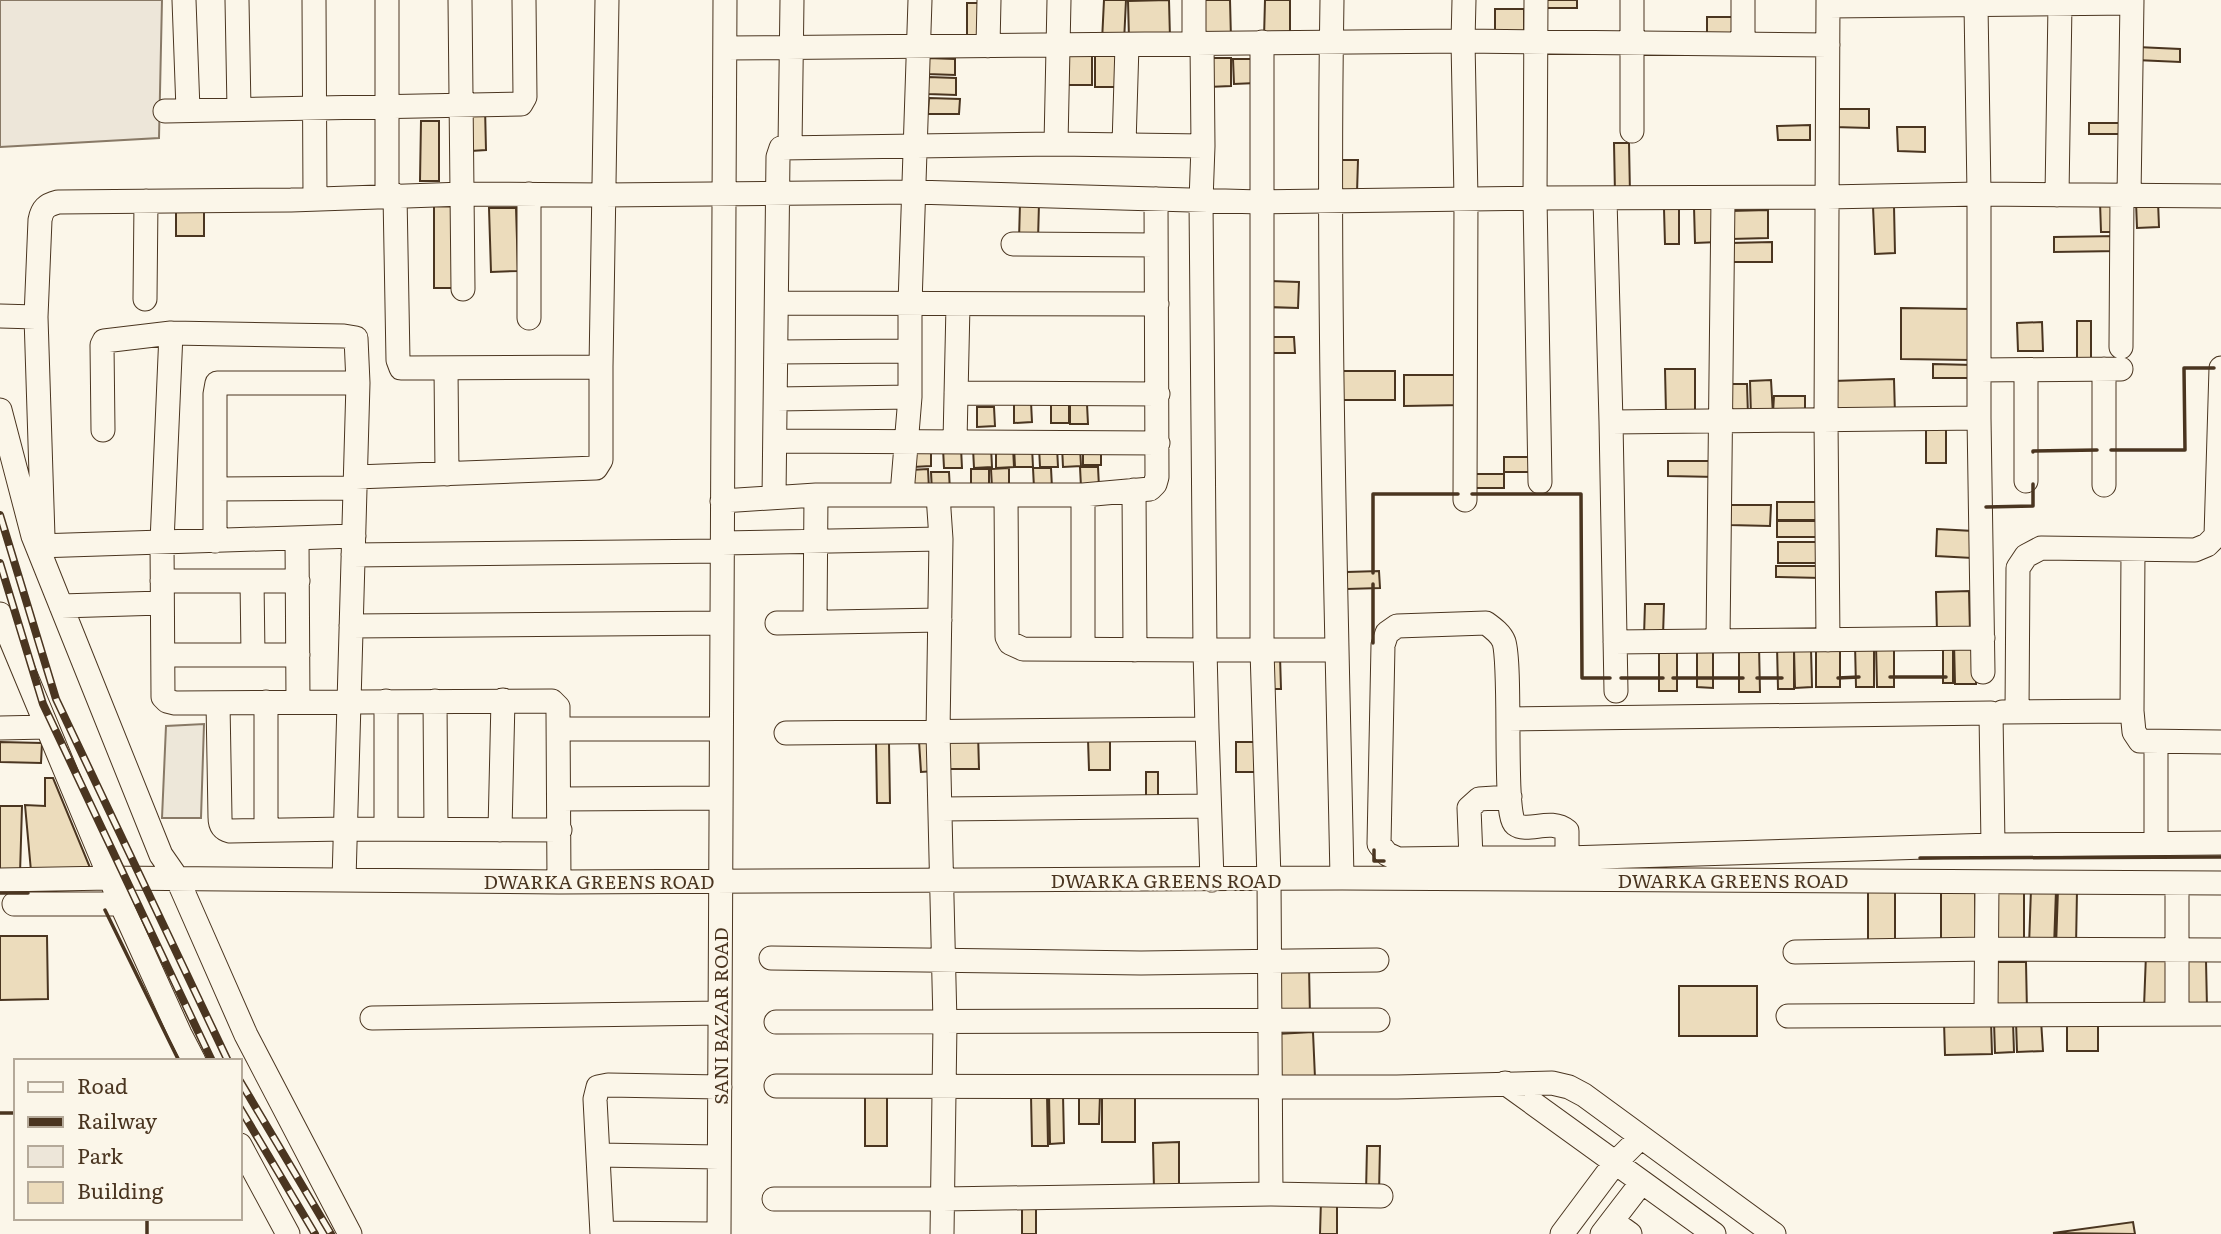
<svg xmlns="http://www.w3.org/2000/svg" width="2221" height="1234" font-family="Literata,serif">
	<style>
		.green { fill: #ede6d9; stroke: #887966; stroke-width: 2 }
		.parking { fill: #ede7d9; stroke: #887966; stroke-width: 2 }
		.building { fill: #ecdcbc; stroke: #4a3520; stroke-width: 2 }
		.lines { fill: none; stroke-linecap: round; stroke-linejoin: round }
		.minor-casing { stroke: #4a3520; stroke-width: 25 }
		.minor { stroke: #fbf6e9; stroke-width: 23 }
		.rail-casing { stroke: #4a3520; stroke-width: 8 }
		.rail { stroke: #fbf6e9; stroke-width: 5; stroke-dasharray: 16; stroke-linecap: butt }
		.wall { stroke: #4a3520; stroke-width: 3.5 }
		.labels { text-anchor: middle; dominant-baseline: central; stroke-width: 5; stroke-linejoin: round; paint-order: stroke }
		.street-label { font-size: 19px; fill: #4a3520; stroke: #fbf6e9 }
	</style>
	<rect width="100%" height="100%" fill="#fbf6e9"/>
	<path class="green" d="M0,0h162l-3,138 -159,9z"/>
	<path class="parking" d="M204,724l-3,94h-39l4,-92z"/>
	<path class="building" d="M1104,0h22l-2,42 -22,-1z
		M1169,0l1,38 -41,1 -1,-38z
		M1202,0h28l1,39h-28z
		M1265,0h25v38h-26z
		M1543,0h34v8h-34z
		M967,3h20l1,36h-21z
		M1495,9h29v26h-29z
		M1707,17h33v24h-33z
		M2137,47l43,2v13l-44,-2z
		M1064,56h28v29h-28z
		M1095,56h29l-1,31h-28z
		M928,58l27,1v16l-28,-1z
		M1208,58h23v28l-23,1z
		M1233,59h22l1,24 -22,1z
		M928,77l28,1v17l-28,-1z
		M929,98l31,1 -1,15h-31z
		M469,107h16l1,43 -15,1z
		M1834,109h35v19l-35,-1z
		M421,121h18v60h-19z
		M2089,123h37v11h-37z
		M1810,125v15h-32l-1,-14z
		M1897,127h28v25l-27,-1z
		M1614,143h15l1,51h-15z
		M1340,160h18l-1,33 -17,-1z
		M2121,201v31h-20l-1,-30z
		M2158,201l1,26 -22,1 -1,-26z
		M1020,203h19l-1,37h-19z
		M434,204l26,1 -1,83h-25z
		M1717,206l1,36 -23,1 -1,-36z
		M1873,206h21l1,47 -20,1z
		M489,208h27l2,63 -27,1z
		M176,209h28v27h-28z
		M1664,209h15v35h-14z
		M1768,210v28l-37,1 -1,-28z
		M2118,236v15l-64,1v-15z
		M1772,242v20h-42v-19z
		M1267,281l32,1 -1,26 -32,-1z
		M1901,308l70,1v51l-70,-1z
		M2077,321h14v41l-14,1z
		M2042,322l1,29h-25l-1,-28z
		M1270,337h24l1,16h-25z
		M1933,364l40,1 -1,13h-39z
		M1665,369h30v44h-29z
		M1342,371h53v29h-52z
		M1404,375h59v30l-59,1z
		M1894,379l1,36 -61,2 -1,-36z
		M1771,380l2,35 -22,1 -1,-35z
		M1727,384h20l1,31 -21,1z
		M1774,396h31v18l-32,-1z
		M1031,402l1,20 -18,1v-20z
		M1069,403v20h-18v-19z
		M1087,404l1,20h-18v-19z
		M977,407h17l1,19 -18,1z
		M1926,421h20v42h-20z
		M1101,445v20h-18v-19z
		M1062,446h18l1,20 -18,1z
		M913,447h18v19l-18,1z
		M991,447l1,20 -18,1 -1,-20z
		M1013,447l1,20 -18,1v-20z
		M1014,447h18l1,20h-18z
		M1039,447h18l1,20h-18z
		M943,448h18l1,20h-18z
		M1504,457h30v15h-30z
		M1668,461h48v16l-48,-1z
		M1080,467h18l1,20h-18z
		M1009,468v20h-17l-1,-19z
		M1033,468h18l1,20h-18z
		M928,469l1,20h-18l-1,-19z
		M971,469h18v20h-18z
		M931,472h18l1,20h-18z
		M1474,474h30v14h-29z
		M1777,502h46v18h-46z
		M1729,505h42l-1,21 -41,-1z
		M1777,521h46v16h-46z
		M1937,529l36,2 -1,27 -36,-2z
		M1778,542h44v21h-44z
		M1776,566h45v12l-45,-1z
		M1379,571l1,17 -33,1v-17z
		M1969,591l1,41 -33,1 -1,-41z
		M1645,604h19l-1,32h-19z
		M1697,642h16v46l-16,-1z
		M1976,642v42h-21l-1,-41z
		M1659,644h18v47h-18z
		M1855,644h19v43h-18z
		M1943,644h10v39h-10z
		M1739,645h20l1,47h-21z
		M1876,645h18v42h-17z
		M1777,646h17v43h-16z
		M1794,649h17l1,38 -17,1z
		M1816,649h24v38h-24z
		M1266,656h14l1,33h-15z
		M978,732l1,37h-32l-1,-36z
		M1110,738v32h-21l-1,-31z
		M919,741h14l2,30 -14,1z
		M0,742l42,1 -1,20 -41,-1z
		M1236,742h26v30h-26z
		M876,743h13l1,60h-13z
		M1146,772h12v32h-12z
		M45,778h8l38,92 -60,1 -6,-66 20,1z
		M0,806h22l-2,68h-20z
		M1996,887l28,1v58l-29,-1z
		M1868,888h27v56h-27z
		M1941,889h34l1,54 -35,1z
		M2031,889l25,1 -2,57 -25,-1z
		M2058,889l19,1 -1,57h-20z
		M0,936h47l1,63 -48,1z
		M2146,954l23,1 -2,53 -23,-1z
		M2187,960h19l1,48h-20z
		M1993,962h33l1,50h-34z
		M1309,966l1,51 -32,1 -2,-50z
		M1679,986h78v50h-78z
		M2098,1017v34h-31v-33z
		M2041,1020l2,31 -26,1 -1,-31z
		M1991,1021l1,33 -47,1 -1,-33z
		M1994,1022h19l1,30 -19,1z
		M1313,1032l2,46 -38,2 -1,-46z
		M1102,1092h33v50h-33z
		M865,1094h22v52h-22z
		M1049,1094h14l1,49 -14,1z
		M1031,1095h16l1,51h-16z
		M1079,1095h21l-1,29h-20z
		M1179,1142v48h-25l-1,-47z
		M1367,1146h13l-1,48 -13,-1z
		M1321,1200l16,1v33h-17z
		M1022,1201h14v33h-14z
		M2133,1222l2,12 -82,-1z"/>
	<g class="lines">
		<g class="minor-casing">
			<path id="minor" d="M184,0l4,110
				M237,0l2,109
				M314,0l1,198
				M387,0v196
				M460,0l3,289
				M1194,0v43
				M1332,0c-5,293 4,586 10,878
				M1536,0l-1,198 5,284
				M1632,0v131
				M1743,0v44
				M1828,6l304,-3
				M1202,44l1,102
				M988,46l1,-46
				M725,48c246,0 492,-7 738,-7l1,-41
				M165,111l356,-7 4,-7 -1,-97
				M1056,144l3,-144
				M1124,145l3,-100
				M790,146l2,-146
				M395,195l3,165 3,8 200,-1 6,-367
				M2057,195l3,-191
				M2129,196l3,-196
				M1605,199l6,223 368,-4v-224l-3,-189
				M1013,244l142,1
				M145,299l1,-98
				M777,303l380,1
				M0,316l36,1 4,-97c2,-11 6,-15 18,-18l233,-2 173,-6 140,1 310,-3 346,10 275,-4 292,-1 152,-3 242,2
				M36,317l7,220
				M529,318v-124
				M171,333l-9,209 1,155 4,4 8,2 377,-2 6,6v7l1,168
				M2121,347l1,-151
				M776,352l134,-1
				M446,369l1,105
				M2104,369v116
				M1979,370l142,-1
				M2026,370v111
				M956,393l202,1
				M776,399l134,-2
				M0,410l33,126 128,319 16,23 69,157 104,199
				M1979,418l4,254
				M1611,422l5,269
				M103,430l-1,-85 2,-4 67,-8 173,3 12,2 2,45 -14,497
				M775,441l383,2
				M955,441l3,-136
				M356,477l240,-9 5,-8v-93
				M215,489l140,-1
				M1134,490l1,160
				M902,494l8,-97v-93l10,-304
				M938,495l3,44 -3,193 7,291 -3,211
				M774,497l4,-340 3,-9 275,-4 147,2 -2,55 4,449 -182,-1 -13,-6 -3,-6 -1,-141
				M1465,500l1,-301 -3,-158 365,4
				M722,501l94,-6h267l67,-6 5,-5 2,-7 -1,-278
				M297,539l1,163
				M215,541v-147l2,-11h141
				M722,543l219,-4
				M37,546l317,-10
				M2133,551l-1,160 2,21 6,9 81,1
				M353,555l369,-4
				M162,581h136
				M252,581l1,74
				M61,606l101,-3
				M0,614l121,290 59,130 14,27
				M815,622l1,-127
				M777,623l163,-3
				M351,626l371,-3
				M1828,640l-2,-220 2,-420
				M1718,641l5,-443
				M1615,642l368,-4
				M1083,649v-154
				M163,655h135
				M435,701l1,128
				M218,703l2,114c0,8 2,12 10,14l116,-2 214,1
				M2002,712l130,-1
				M2017,712l1,-144 8,-12 15,-8 154,2 12,-5 9,-9 5,-168
				M1508,719l483,-6 2,132 228,-2
				M0,728l47,-1
				M559,729h162
				M1207,729l5,151
				M786,733l421,-4 -2,-79h132
				M1510,797l-31,2 -10,9 2,50 -73,1 -11,-5 -8,-10 4,-199 4,-12 10,-7 89,-3c7,5 15,11 18,19 8,27 -1,173 11,182 13,10 35,-7 52,7v27l426,-13
				M560,799l161,-1
				M940,809l269,-3
				M386,829v-128
				M266,830v-128
				M500,830l3,-130
				M2156,844v-101
				M1471,858h96
				M0,880l110,-2 449,4 783,-4 879,5
				M14,904h107
				M1795,952l191,-3 235,1
				M771,958l370,5 236,-3
				M1986,1013l1,-131
				M2177,1014v-131
				M1788,1016l433,-2
				M372,1018l348,-5
				M776,1022l602,-2
				M1505,1083l209,151
				M776,1086l621,1 155,-4 17,4 15,8 190,139
				M240,1145l48,89
				M598,1155l121,2
				M1271,1194l110,2
				M774,1199h169l328,-5 -2,-315 -7,-229v-608
				M1612,1221l18,13
				M602,1233l110,1
				M602,1234l-7,-135 3,-12 10,-2 112,2
				M719,1234l6,-1234
				M1562,1234l53,-71 26,-26
				M1602,1234l40,-52"/>
		</g>
		<use href="#minor" class="minor"/>
		<g class="rail-casing">
			<path id="rail" d="M0,515l56,184 172,362
				M0,563l43,141 169,357
				M240,1081l91,153
				M240,1108l75,126"/>
		</g>
		<use href="#rail" class="rail"/>
		<path class="wall" d="M2111,450h74l-1,-82h30
			M2033,452v-1l64,-1
			M1472,494h109l1,184h28
			M1986,507l47,-1v-22
			M1373,573v-79h85
			M1373,584v59
			M1890,677h56
			M1621,678h42
			M1673,678h70
			M1757,678h25
			M1838,678l21,-1
			M1374,850v11h10
			M1920,858l301,-1
			M0,893h28
			M105,910l74,151
			M0,1113h16
			M147,1234v-16"/>
	</g>
	<g class="labels">
		<g class="street-label">
			<text x="1166" y="880">DWARKA GREENS ROAD</text>
			<text x="1733" y="880">DWARKA GREENS ROAD</text>
			<text x="599" y="881">DWARKA GREENS ROAD</text>
			<text transform="translate(720 1016) rotate(-90)">SANI BAZAR ROAD</text>
		</g>
	</g>
	<rect x="14" y="1059" width="228" height="161" fill="#fbf6e9" stroke="#b4a999" stroke-width="2"/>
	<rect x="28" y="1082" width="35" height="10" fill="#fbf6e9" stroke="#b4a999" stroke-width="2"/>
	<text x="77" y="1094" font-size="21" fill="#4a3520">Road</text>
	<rect x="28" y="1117" width="35" height="10" fill="#4a3520" stroke="#b4a999" stroke-width="2"/>
	<text x="77" y="1129" font-size="21" fill="#4a3520">Railway</text>
	<rect x="28" y="1146" width="35" height="21" fill="#ede6d9" stroke="#b4a999" stroke-width="2"/>
	<text x="77" y="1164" font-size="21" fill="#4a3520">Park</text>
	<rect x="28" y="1182" width="35" height="21" fill="#ecdcbc" stroke="#b4a999" stroke-width="2"/>
	<text x="77" y="1199" font-size="21" fill="#4a3520">Building</text>
</svg>
